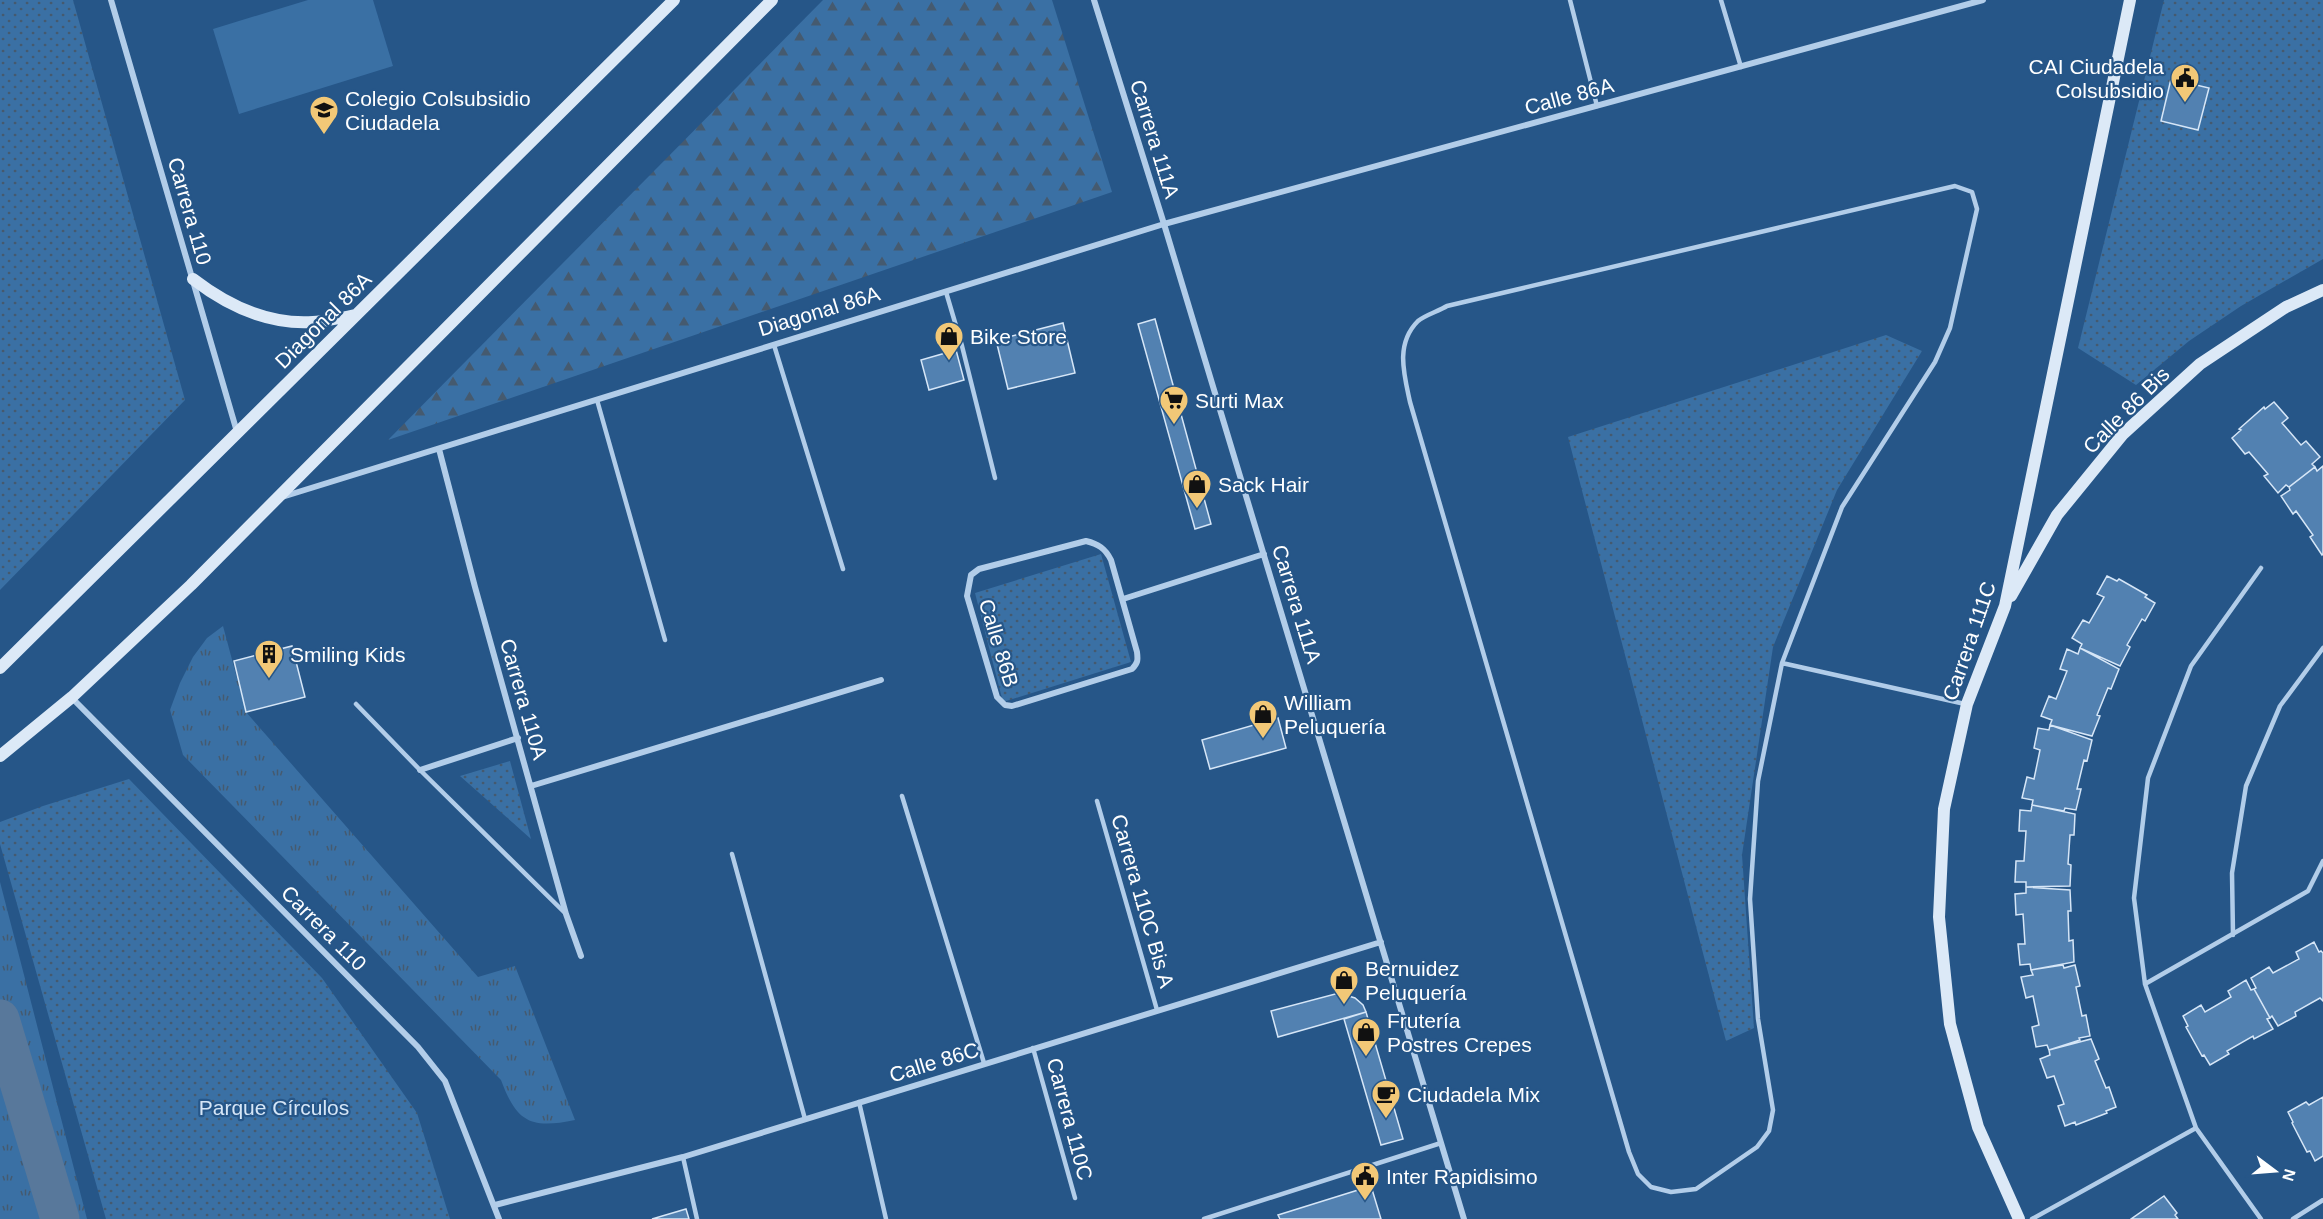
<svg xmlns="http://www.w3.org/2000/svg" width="2323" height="1219" font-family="Arial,sans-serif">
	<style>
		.grass { fill: url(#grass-tufts) }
		.forest { fill: url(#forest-firs) }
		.park { fill: url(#park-dots) }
		.pitch { fill: #3a70a4 }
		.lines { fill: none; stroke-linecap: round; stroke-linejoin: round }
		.canal { stroke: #58789b; stroke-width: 39 }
		.building { fill: #5281b1; stroke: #d6e6f7; stroke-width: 1.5 }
		.lane { stroke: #b2cde9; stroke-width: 4.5 }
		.street { stroke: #b2cde9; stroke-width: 6 }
		.secondary { stroke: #dce9f7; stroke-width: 12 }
		.labels { text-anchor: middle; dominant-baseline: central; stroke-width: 4.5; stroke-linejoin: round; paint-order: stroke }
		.poi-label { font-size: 21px; fill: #fff; stroke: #265688; text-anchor: start }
		.street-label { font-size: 21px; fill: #fff; stroke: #265688 }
		.park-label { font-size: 21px; fill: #d6e6f7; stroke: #265688 }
	</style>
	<defs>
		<pattern id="grass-tufts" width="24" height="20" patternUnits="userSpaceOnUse" patternTransform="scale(1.5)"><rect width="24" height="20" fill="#3a70a4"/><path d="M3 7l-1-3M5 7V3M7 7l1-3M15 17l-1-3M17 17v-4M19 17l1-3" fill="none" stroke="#455a6f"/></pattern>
		<pattern id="forest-firs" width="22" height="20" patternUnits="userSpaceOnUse" patternTransform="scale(1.5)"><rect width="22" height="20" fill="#3a70a4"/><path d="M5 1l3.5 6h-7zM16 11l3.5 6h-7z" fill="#455a6f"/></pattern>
		<pattern id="park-dots" width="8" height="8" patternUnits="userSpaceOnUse" patternTransform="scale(1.5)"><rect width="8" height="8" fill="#3a70a4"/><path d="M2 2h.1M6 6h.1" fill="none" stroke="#455a6f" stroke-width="1.8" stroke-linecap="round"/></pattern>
	</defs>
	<rect width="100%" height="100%" fill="#265688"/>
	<path class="grass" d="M223,626l23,86 232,265 37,-11 60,154c-44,9 -58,3 -74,-40l-318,-325 -13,-45 10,-27 13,-26 14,-19z
		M0,882l87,337h-87z"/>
	<path class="forest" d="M823,0h229l60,192 -724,248z"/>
	<path class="park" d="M0,0h73l112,400 -185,190z
		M2164,0h159v259l-82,47 -52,35 -53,44 -58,-37z
		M1886,335l36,16 -85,139 -64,157 -31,208 12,173 -28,13 -158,-604z
		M1101,554l30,108 -128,40 -28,-109z
		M510,761l21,78 -71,-63z
		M129,779l193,199 95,135 33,106h-344l-106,-375v-22l43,-16z"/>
	<path class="pitch" d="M308,0h65l20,66 -154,48 -26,-85z"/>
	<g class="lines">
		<path class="canal" d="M0,1019l60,200"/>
	</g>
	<path class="building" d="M2171,79l38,9 -11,42 -37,-9z
		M1155,319l56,205 -16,5 -57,-205z
		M1063,323l12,50 -67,16 -12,-49z
		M956,350l8,30 -35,10 -8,-30z
		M2274,402l14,16 -6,5 19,22 5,-4 14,16 -8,7 3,3 -26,20 -3,-2 -8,8 -14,-17 4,-2 -19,-22 -4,2 -13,-16 9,-8 -2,-1 25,-22 1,2z
		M2323,466v88l-1,1 -12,-18 3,-2 -17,-24 -3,3 -12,-18 9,-6 -1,-3 26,-20 2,4z
		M2107,576l10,5 2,-2 28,16 -2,2 10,6 -10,18 -3,-2 -15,26 3,2 -10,19 -40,-18 2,-4 -10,-6 11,-18 6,3 15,-26 -7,-3z
		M292,646l13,51 -59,15 -12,-51z
		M2080,648l39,21 -8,20 -3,-1 -11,27 3,1 -8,20 -42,-11 2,-5 -11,-4 8,-20 7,3 11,-28 -7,-2 7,-20 11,5z
		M1278,718l8,30 -76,21 -8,-29z
		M2050,725l42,15 -5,21 -3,-1 -7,29h4l-5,21 -11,-2 -1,3 -32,-6 1,-5 -11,-2 5,-21 7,2 6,-29 -6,-2 4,-20 11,2z
		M2032,805l43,9 -1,21h-4l-2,29 3,1 -1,21 -44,1v-5h-11l1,-21h8l2,-30h-7l1,-21 11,1z
		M2026,887l44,3 1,21h-3l1,30 4,-1 1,22 -43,8 -1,-6 -10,1 -2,-21h7l-2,-30 -7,1 -1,-21 11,-1z
		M2314,942l5,10 2,-1 2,2v48l-3,-3 -25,14 1,4 -18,10 -6,-10 -2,2 -16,-29 2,-1 -5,-10 18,-11 4,6 26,-14 -3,-7z
		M2063,965l1,3 11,-3 5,21 -4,1 6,29 4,-1 4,21 -11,2 1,2 -31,10 -2,-5 -11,2 -4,-20 7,-2 -6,-29 -7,2 -5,-21 12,-2 -2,-5z
		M2246,980l5,10 3,-1 16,29 -3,1 6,10 -19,10 -1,-3 -26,15 2,3 -19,11 -6,-10 -2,1 -16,-29 2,-1 -5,-10 18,-11 4,7 26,-15 -3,-6z
		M1339,993l16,5 8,7 3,7 -88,25 -7,-26z
		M1366,1012l37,127 -22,6 -37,-126z
		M2091,1039l8,20 -4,2 11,27 3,-1 7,20 -10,4 1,2 -31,12 -1,-3 -10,4 -7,-20 6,-2 -10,-28 -7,2 -7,-19 10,-4 -1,-5z
		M2323,1097v59l-8,5 -5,-10 -3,1 -15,-29 1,-1 -5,-10 18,-10 3,3z
		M1371,1186l10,33h-101l-2,-4z
		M2164,1196l13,17 -2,2 3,4h-47z
		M686,1209l3,10h-37z"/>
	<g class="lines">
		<path class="lane" d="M1570,0l27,106
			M1721,0l20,67
			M1955,186l17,6 5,17 -27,119 -15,34 -93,145 -60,156 -24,118 -8,118 8,120 15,91 -4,21 -12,16 -61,42 -25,3 -20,-5 -13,-13 -9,-22 -219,-750c-6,-28 -15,-58 8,-81 7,-6 21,-10 29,-15z
			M946,292l16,54 33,132
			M774,345l69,224
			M597,400l68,240
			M2261,568l-70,98 -43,112 -14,120 11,86 51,144 65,91
			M1782,663l183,41
			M356,704l64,66 144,142
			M902,796l82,267
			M1097,801l60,209
			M732,854l73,265
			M2233,935l-1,-62 14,-87 34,-80 43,-58
			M2145,984l163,-93 15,-30
			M1033,1048l42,150
			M859,1102l27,117
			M683,1157l14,62
			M1204,1219l237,-76
			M2032,1219l164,-91
			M2293,1219l30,-19"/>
		<path class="street" d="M111,0l126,432
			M1094,0l70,224 300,995
			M439,449l36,138 91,327 15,42
			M282,497l882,-273 819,-224
			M1086,541c12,3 19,7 25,19l26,92c1,8 1,11 -5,17l-120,37 -7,-1 -8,-8 -30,-101 4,-21 8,-6z
			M1123,599l141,-45
			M72,698l346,349 27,34 54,138
			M420,770l98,-32
			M531,786l350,-106
			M495,1205l188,-48 698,-215"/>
		<path class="secondary" d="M193,279c35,27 75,46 120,43 14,-1 28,-4 42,-7
			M2011,596l46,-81 66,-81 77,-70 86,-57 37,-17
			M0,668l674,-668
			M0,756l72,-59 119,-112 581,-585
			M2019,1219l-41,-92 -28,-103 -11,-107 5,-108 23,-105 38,-98 125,-606"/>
	</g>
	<defs>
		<g id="civic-pin" transform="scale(1.5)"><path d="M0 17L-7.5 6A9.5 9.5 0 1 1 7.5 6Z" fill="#f2c877" stroke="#265688"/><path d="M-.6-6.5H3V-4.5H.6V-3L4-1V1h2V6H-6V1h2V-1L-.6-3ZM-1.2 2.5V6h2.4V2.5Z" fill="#111"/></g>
		<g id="school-pin" transform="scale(1.5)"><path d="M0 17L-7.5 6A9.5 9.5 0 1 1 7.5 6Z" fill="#f2c877" stroke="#265688"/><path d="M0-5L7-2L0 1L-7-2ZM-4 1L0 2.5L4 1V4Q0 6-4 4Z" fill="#111"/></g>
		<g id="shop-pin" transform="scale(1.5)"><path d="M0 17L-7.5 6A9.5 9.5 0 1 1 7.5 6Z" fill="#f2c877" stroke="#265688"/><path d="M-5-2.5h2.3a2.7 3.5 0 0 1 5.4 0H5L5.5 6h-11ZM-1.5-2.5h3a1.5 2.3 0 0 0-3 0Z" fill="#111"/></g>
		<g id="supermarket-pin" transform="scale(1.5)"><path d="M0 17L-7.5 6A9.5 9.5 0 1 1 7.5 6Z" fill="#f2c877" stroke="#265688"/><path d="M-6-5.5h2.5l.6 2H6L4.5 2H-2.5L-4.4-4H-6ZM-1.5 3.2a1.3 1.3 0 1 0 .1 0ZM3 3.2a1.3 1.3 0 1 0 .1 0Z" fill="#111"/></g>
		<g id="building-pin" transform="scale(1.5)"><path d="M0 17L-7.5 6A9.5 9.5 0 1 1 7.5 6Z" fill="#f2c877" stroke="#265688"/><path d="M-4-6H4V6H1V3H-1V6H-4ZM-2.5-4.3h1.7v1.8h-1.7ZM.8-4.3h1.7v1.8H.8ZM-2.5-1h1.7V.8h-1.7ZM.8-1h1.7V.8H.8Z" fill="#111"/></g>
		<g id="cafe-pin" transform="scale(1.5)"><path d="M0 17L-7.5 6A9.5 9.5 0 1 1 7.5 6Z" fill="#f2c877" stroke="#265688"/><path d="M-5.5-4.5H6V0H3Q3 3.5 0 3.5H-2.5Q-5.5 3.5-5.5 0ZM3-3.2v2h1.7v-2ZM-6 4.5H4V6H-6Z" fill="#111"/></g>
	</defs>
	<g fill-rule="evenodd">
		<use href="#civic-pin" x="2185" y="78"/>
		<use href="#school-pin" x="324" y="110"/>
		<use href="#shop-pin" x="949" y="336"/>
		<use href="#supermarket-pin" x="1174" y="400"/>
		<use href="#shop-pin" x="1197" y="484"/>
		<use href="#building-pin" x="269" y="654"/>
		<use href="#shop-pin" x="1263" y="714"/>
		<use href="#shop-pin" x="1344" y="980"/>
		<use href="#shop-pin" x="1366" y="1032"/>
		<use href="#cafe-pin" x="1386" y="1094"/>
		<use href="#civic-pin" x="1365" y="1176"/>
	</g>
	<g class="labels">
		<g class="poi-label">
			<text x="2164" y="66" text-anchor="end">CAI Ciudadela<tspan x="2164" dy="24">Colsubsidio</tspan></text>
			<text x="345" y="98">Colegio Colsubsidio<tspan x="345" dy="24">Ciudadela</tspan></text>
			<text x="970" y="336">Bike Store</text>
			<text x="1195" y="400">Surti Max</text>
			<text x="1218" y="484">Sack Hair</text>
			<text x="290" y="654">Smiling Kids</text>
			<text x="1284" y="702">William<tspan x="1284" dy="24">Peluquería</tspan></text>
			<text x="1365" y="968">Bernuidez<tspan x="1365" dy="24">Peluquería</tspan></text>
			<text x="1387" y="1020">Frutería<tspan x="1387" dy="24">Postres Crepes</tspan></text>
			<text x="1407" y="1094">Ciudadela Mix</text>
			<text x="1386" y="1176">Inter Rapidisimo</text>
		</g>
		<g class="street-label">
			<text transform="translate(1569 96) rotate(-15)">Calle 86A</text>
			<text transform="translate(1155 139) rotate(73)">Carrera 111A</text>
			<text transform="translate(190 211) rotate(74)">Carrera 110</text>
			<text transform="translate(819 311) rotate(-17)">Diagonal 86A</text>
			<text transform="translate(323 320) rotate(-45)">Diagonal 86A</text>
			<text transform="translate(2126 410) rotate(-45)">Calle 86 Bis</text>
			<text transform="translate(1297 604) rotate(73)">Carrera 111A</text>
			<text transform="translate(1969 641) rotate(-71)">Carrera 111C</text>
			<text transform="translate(999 643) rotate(73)">Calle 86B</text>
			<text transform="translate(524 699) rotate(74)">Carrera 110A</text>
			<text transform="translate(1143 901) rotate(74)">Carrera 110C Bis A</text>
			<text transform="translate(324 928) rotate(45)">Carrera 110</text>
			<text transform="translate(934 1062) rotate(-17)">Calle 86C</text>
			<text transform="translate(1070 1119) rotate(75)">Carrera 110C</text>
		</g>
		<g class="park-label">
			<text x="274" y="1107">Parque Círculos</text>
		</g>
	</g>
	<g transform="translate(2275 1171) rotate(106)" stroke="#265688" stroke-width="4.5" paint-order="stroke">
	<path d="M0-4.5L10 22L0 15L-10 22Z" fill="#ffffff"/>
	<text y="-9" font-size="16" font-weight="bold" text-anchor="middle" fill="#ffffff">N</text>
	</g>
</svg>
